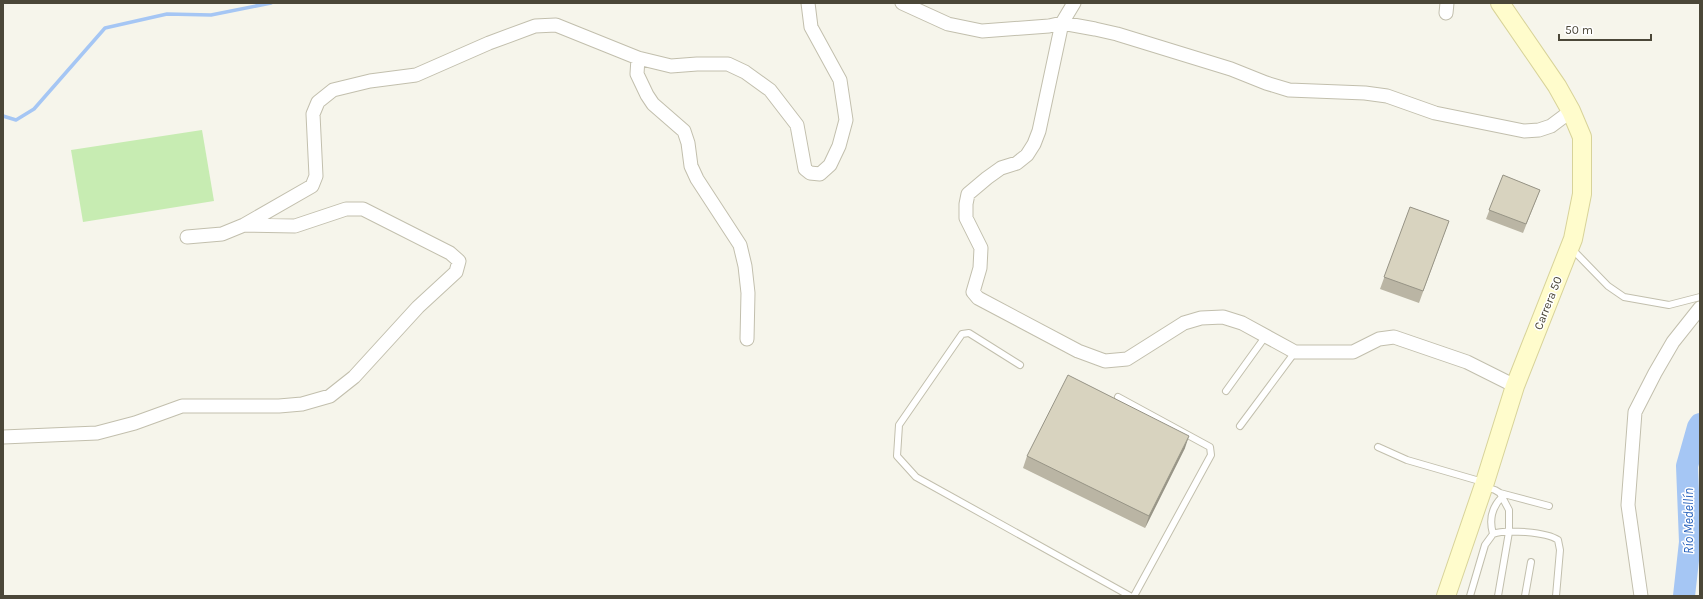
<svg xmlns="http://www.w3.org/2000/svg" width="1703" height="599" font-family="Karla,sans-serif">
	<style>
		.green { fill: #c7ecb2 }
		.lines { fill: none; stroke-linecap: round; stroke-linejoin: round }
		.stream { stroke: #a5c6f4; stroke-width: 3.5 }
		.river { stroke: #a5c6f4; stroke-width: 22 }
		.lane-casing { stroke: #c2bfad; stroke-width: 8 }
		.street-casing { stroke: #c2bfad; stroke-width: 15 }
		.secondary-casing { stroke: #d8d399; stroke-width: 20 }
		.lane { stroke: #fff; stroke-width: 6 }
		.street { stroke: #fff; stroke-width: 13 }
		.secondary { stroke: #fffccc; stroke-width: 18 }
		.wall { fill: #bab5a4 }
		.shaded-wall { fill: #979486 }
		.building { fill: #d8d3bf; stroke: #979486 }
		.labels { text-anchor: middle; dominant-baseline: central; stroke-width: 3; stroke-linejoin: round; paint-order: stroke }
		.street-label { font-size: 12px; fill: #4b4738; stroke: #fff }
		.water-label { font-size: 13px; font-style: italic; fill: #2a64be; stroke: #fff }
	</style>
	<rect width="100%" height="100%" fill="#f6f5eb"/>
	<path class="green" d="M202,130l12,71 -131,21 -12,-72z"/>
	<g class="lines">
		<path class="stream" d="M3,116l13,4 18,-11 71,-81 62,-14 44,1 60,-12"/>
		<path class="river" d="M1684,596l6,-54 -3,-76 11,-39 2,-3"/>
		<g class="lane-casing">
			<path id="lane" d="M1572,249l36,37 16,11 45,8 31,-8
				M1020,365l-51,-32 -7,1 -63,91 -2,31 19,21 214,119
				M1226,391l39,-54
				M1118,397l92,50 1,8 -77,141
				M1240,426l55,-74
				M1378,447l29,13 76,22
				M1485,487l10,3 5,3 9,17v22l-11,64
				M1500,493l49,13
				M1493,534c-4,-14 -2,-26 9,-37
				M1470,596l15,-51 8,-11c12,-5 54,-2 65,6l2,10 -4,46
				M1525,596l6,-34"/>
		</g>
		<g class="street-casing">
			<path id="street" d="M902,3l46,21 34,7 67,-5 13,-3 33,6 22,5 114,35 35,14 23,7 76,3 22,3 48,17 89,18 15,-1 12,-4 20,-15
				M1074,3l-12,20 -23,108 -5,13 -7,11 -10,8 -16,5 -14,10 -19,16 -2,10v14l15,30 -1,20 -7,24 5,6 100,53 27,10 22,-2 57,-36 17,-5 22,-1 19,6 53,29h58l26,-13 15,-2 73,25 48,24
				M1446,13l1,-10
				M638,58l-1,16 10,21 6,9 31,27 4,12 3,23 6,13 43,66 5,21 3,27 -1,46
				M187,237l35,-3 22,-9 68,-39 4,-10 -3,-62 5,-12 15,-12 37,-9 46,-6 73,-32 46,-17 21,-1 82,33 33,8 26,-2h31l17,8 25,18 27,35 8,44 5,4 10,1 10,-9 9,-19 7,-26 -6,-40 -29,-53 -3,-24
				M3,437l94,-4 38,-10 47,-17h97l23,-2 28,-8 24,-19 64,-70 38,-35 3,-11 -9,-8 -87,-44h-17l-51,17 -51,-1
				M1641,596l-13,-91 7,-93 20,-39 18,-31 27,-34"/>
		</g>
		<g class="secondary-casing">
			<path id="secondary" d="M1446,596l39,-114 30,-96 58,-147 9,-45v-57l-11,-26 -14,-25 -57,-83"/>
		</g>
		<use href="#lane" class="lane"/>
		<use href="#street" class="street"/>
		<use href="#secondary" class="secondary"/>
	</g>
	<path class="wall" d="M1503,175l37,15 -17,43 -37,-14z
		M1410,207l39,14 -30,82 -39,-14z
		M1185,448l-40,80 -122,-60 4,-12z"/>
	<path class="shaded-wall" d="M1189,436l-4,12 -40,80 4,-12z"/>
	<path class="building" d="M1503,175l37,15 -14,34 -37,-14z
		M1410,207l39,14 -26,70 -39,-14z
		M1068,375l121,61 -40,80 -122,-60z"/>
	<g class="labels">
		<g class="street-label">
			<text transform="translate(1548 303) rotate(-68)">Carrera 50</text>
		</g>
		<g class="water-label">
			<text transform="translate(1688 521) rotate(-90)">Río Medellín</text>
		</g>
	</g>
	<rect width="1703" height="599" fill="none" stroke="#4b4738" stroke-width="8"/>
	<path d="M1559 34v6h92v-6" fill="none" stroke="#4b4738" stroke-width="2"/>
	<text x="1565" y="34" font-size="12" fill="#4b4738" stroke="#ffffff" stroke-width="3" paint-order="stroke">50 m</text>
</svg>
